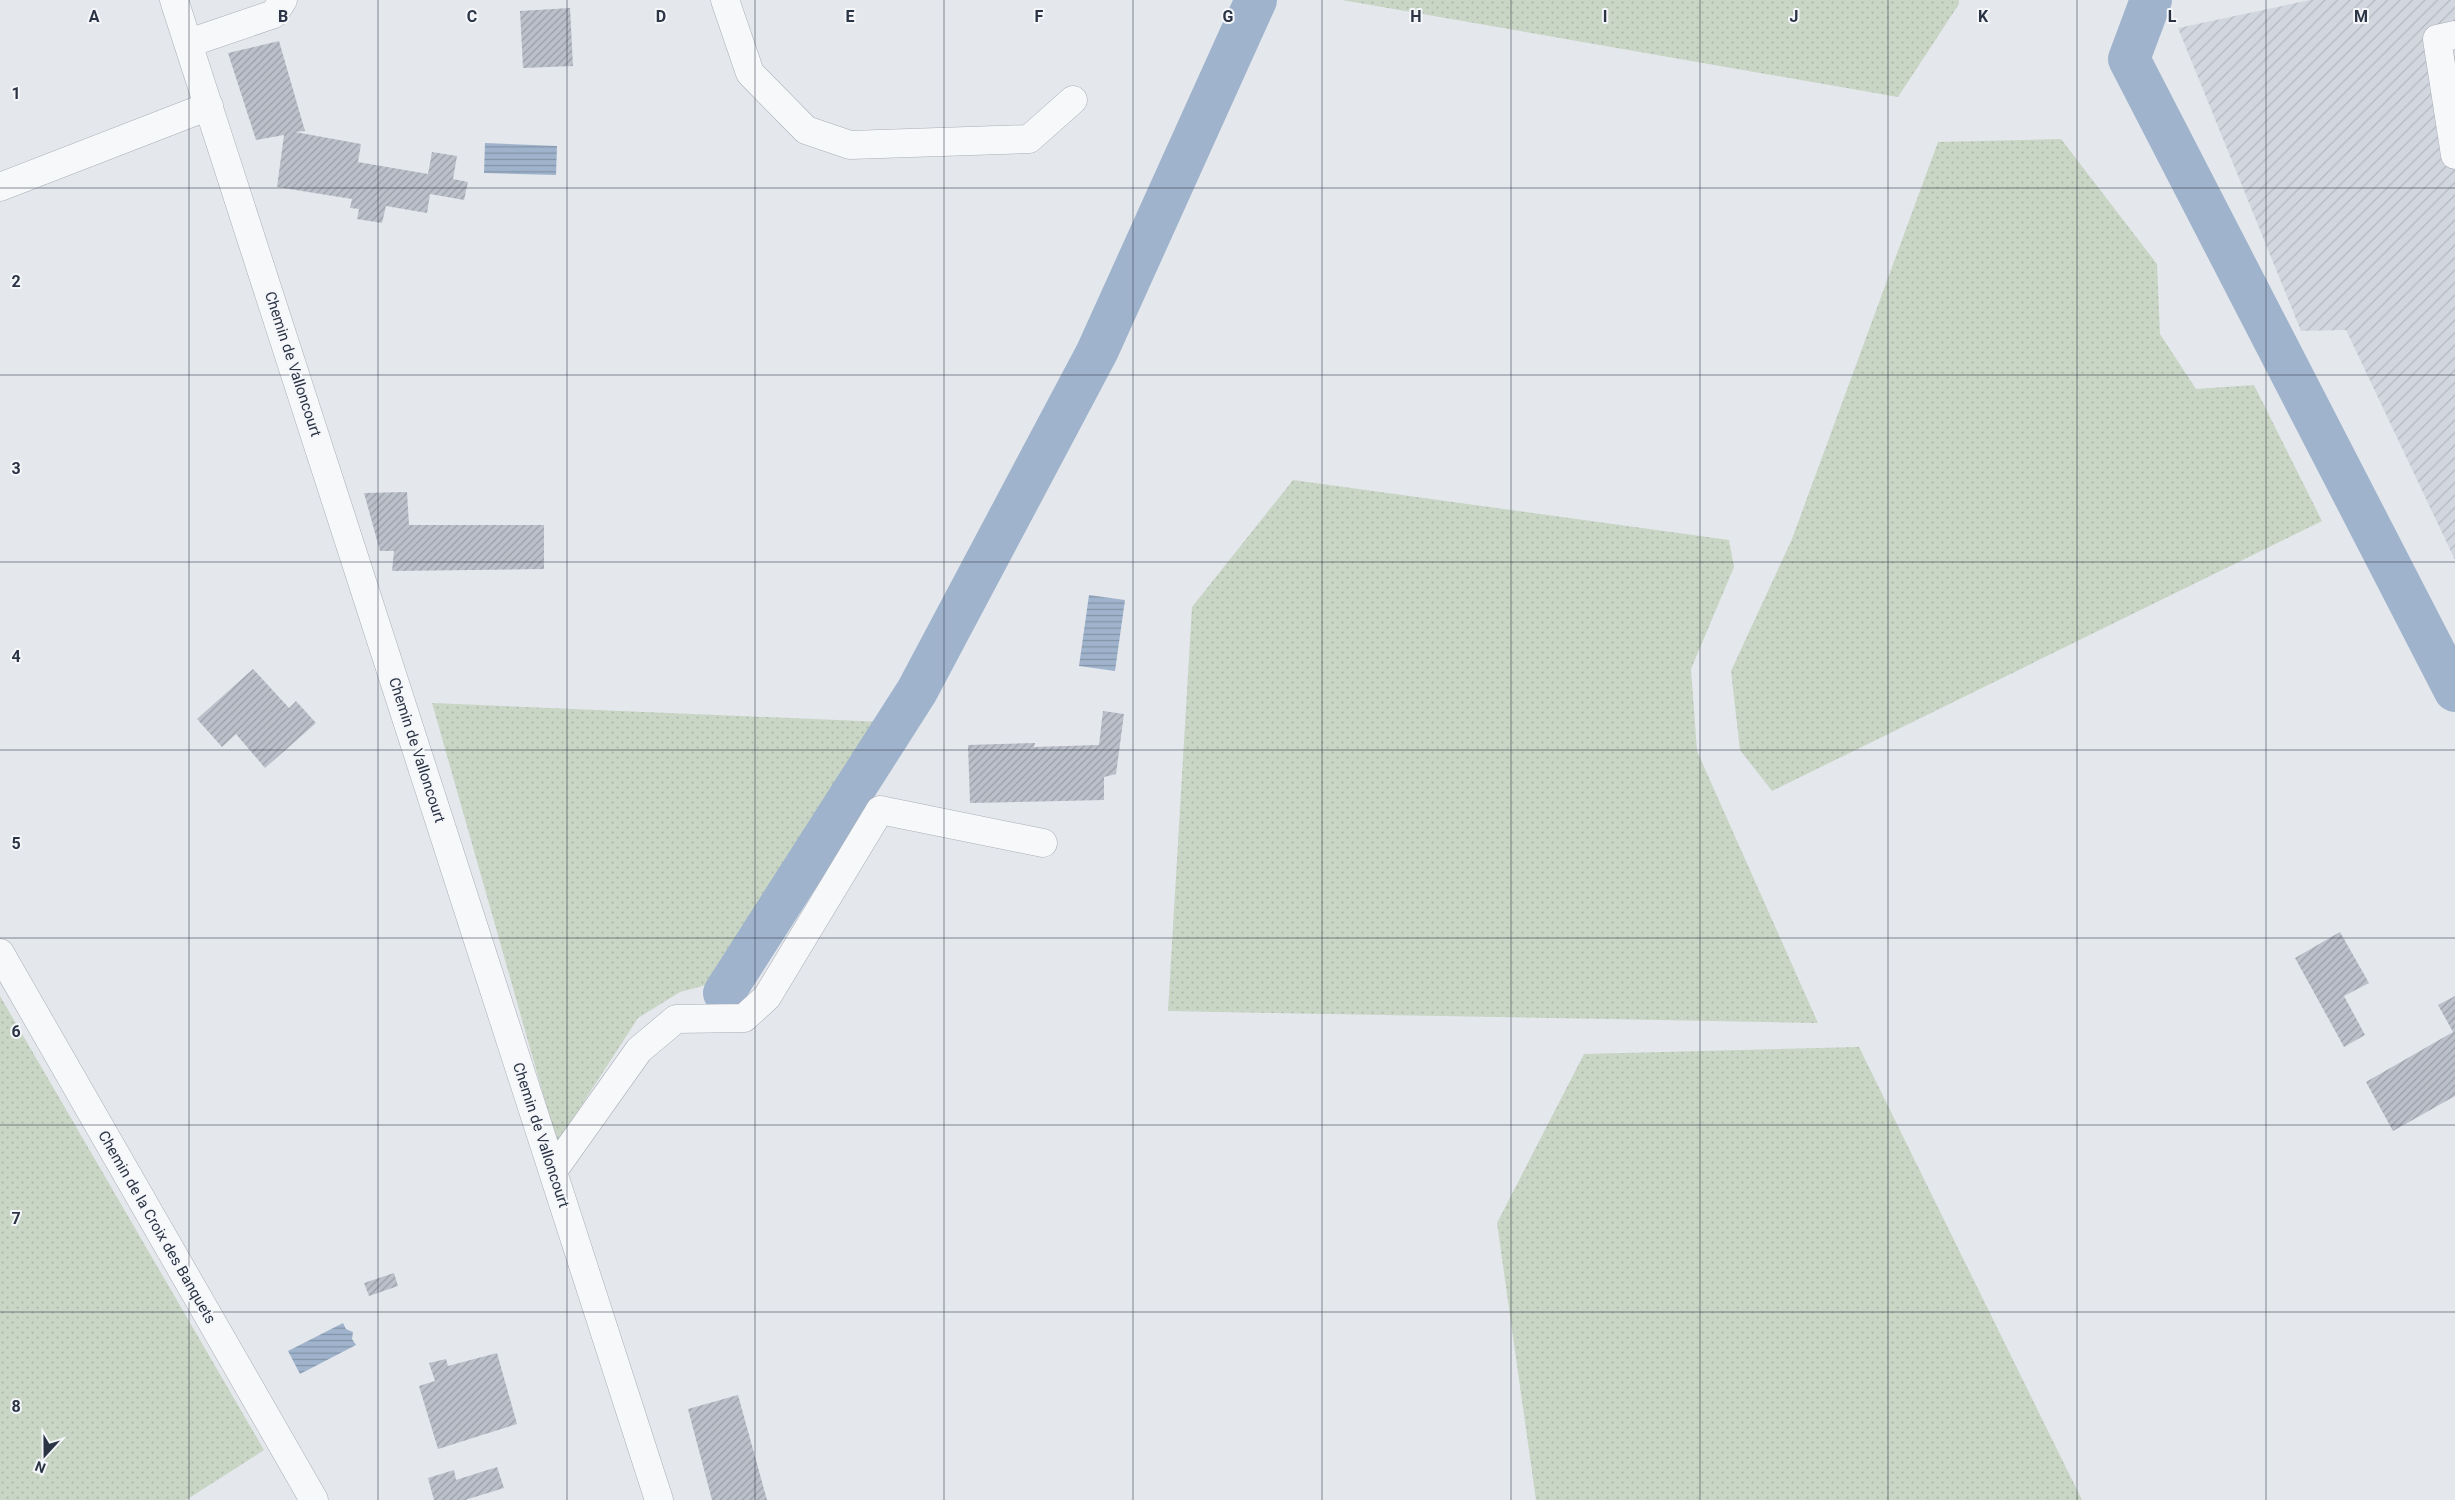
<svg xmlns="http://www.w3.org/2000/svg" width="2455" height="1500" font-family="Roboto,sans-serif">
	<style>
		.industrial { fill: url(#industrial-furrows) }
		.grass { fill: url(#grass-dots) }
		.water { fill: url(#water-rules) }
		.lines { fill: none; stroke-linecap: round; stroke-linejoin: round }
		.canal { stroke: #9fb4cc; stroke-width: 42 }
		.building { fill: url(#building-hatch) }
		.minor-casing { stroke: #a9aeb7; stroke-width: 29 }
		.minor { stroke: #f7f8fa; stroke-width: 28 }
		.grid { fill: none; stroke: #2b3445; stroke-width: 1; stroke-opacity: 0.55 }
		.labels { text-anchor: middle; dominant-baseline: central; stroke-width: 4; stroke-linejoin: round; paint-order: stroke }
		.street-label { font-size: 15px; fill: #2b3445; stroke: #f4f6f9 }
		.grid-label { font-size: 16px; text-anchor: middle; font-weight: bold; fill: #2b3445; stroke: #f4f6f9; stroke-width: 4; stroke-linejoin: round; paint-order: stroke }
	</style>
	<defs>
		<pattern id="industrial-furrows" width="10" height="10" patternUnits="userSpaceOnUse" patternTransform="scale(1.25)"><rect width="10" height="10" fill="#d2d6de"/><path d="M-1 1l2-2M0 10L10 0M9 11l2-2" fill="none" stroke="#b4b8c0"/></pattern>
		<pattern id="grass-dots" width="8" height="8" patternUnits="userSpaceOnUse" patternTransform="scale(1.25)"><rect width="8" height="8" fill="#c9d6c5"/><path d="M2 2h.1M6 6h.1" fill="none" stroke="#adb8ab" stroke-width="1.8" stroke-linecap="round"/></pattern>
		<pattern id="water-rules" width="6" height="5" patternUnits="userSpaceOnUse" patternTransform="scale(1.25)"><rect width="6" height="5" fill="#9fb4cc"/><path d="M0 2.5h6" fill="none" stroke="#8293a7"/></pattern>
		<pattern id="building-hatch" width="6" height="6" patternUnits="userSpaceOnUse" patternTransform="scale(1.25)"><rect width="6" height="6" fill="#bbc0ca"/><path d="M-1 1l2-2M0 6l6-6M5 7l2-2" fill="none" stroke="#989da6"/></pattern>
	</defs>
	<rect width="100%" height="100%" fill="#e4e7ec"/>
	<path class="industrial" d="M2310,0h145v560l-109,-230 -45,1 -123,-303z"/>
	<path class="grass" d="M1342,0h617v4l-61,93z
		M2061,139l96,125 3,70 36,55 58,-4 68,136 -550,270 -32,-41 -9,-79 61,-132 146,-397z
		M1293,480l436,60 5,27 -43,102 6,82 121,272 -650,-12 24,-404z
		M432,703l452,19 -159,258 -45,12 -42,26 -81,125z
		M0,996l264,454 -78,50h-186z
		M1859,1047l223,453h-546l-39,-277 87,-169z"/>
	<path class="water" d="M485,143l72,3 -1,29 -72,-2z
		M1089,595l36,5 -10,71 -36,-5z
		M343,1323l3,6 7,3 -1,7 4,6 -56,29 -12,-23z"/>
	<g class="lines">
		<path class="canal" d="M2151,0l-22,59 326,632
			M724,993l193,-302 180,-339 159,-352"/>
	</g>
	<path class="building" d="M570,8l3,58 -50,2 -3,-57z
		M279,41l26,90 -10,1 66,12 -3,18 70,12 4,-22 25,4 -4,23 15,3 -4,18 -34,-6 -3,19 -41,-7 -4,17 -25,-4 2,-10 -9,-1 2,-9 -75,-12 7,-52 -28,5 -28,-87z
		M407,492l2,33h135v44l-152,2 2,-20h-14l-16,-58z
		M253,669l36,39 7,-7 20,22 -51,45 -29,-34 -14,13 -25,-28z
		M1103,711l21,3 -8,60 -12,3v23l-134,3 -2,-58 67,-2 -1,4 65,-2z
		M2340,932l29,51 -25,13 21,39 -21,12 -49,-89z
		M2455,996v100l-62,35 -27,-49 87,-50 -15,-27z
		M394,1273l4,13 -29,10 -5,-13z
		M497,1353l20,71 -79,25 -19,-63 16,-5 -6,-18 17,-4 2,7z
		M738,1395l29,105h-55l-24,-91z
		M497,1467l7,21 -39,12h-31l-6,-22 26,-8 2,10z"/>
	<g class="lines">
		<g class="minor-casing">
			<path id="minor" d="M174,0l485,1500
				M725,0l25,73 56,57 44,15 179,-6 44,-39
				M2455,35l-18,4 18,116
				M189,43l85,-29 9,-14
				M0,187l209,-81
				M0,953l314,547
				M553,1171l86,-121 37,-31 68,-1 23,-21 113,-187 163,33"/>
		</g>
		<use href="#minor" class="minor"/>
	</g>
	<path class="grid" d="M189,0v1500M378,0v1500M567,0v1500M755,0v1500M944,0v1500M1133,0v1500M1322,0v1500M1511,0v1500M1700,0v1500M1888,0v1500M2077,0v1500M2266,0v1500M0,188h2455M0,375h2455M0,562h2455M0,750h2455M0,938h2455M0,1125h2455M0,1312h2455"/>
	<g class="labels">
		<g class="street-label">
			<text transform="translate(293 364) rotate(72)">Chemin de Valloncourt</text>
			<text transform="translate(417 750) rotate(72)">Chemin de Valloncourt</text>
			<text transform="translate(541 1135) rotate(72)">Chemin de Valloncourt</text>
			<text transform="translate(157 1227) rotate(60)">Chemin de la Croix des Banquets</text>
		</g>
	</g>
	<g class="grid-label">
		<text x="94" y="22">A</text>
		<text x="283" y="22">B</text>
		<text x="472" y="22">C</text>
		<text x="661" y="22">D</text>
		<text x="850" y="22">E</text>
		<text x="1039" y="22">F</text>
		<text x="1228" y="22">G</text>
		<text x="1416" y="22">H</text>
		<text x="1605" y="22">I</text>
		<text x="1794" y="22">J</text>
		<text x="1983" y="22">K</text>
		<text x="2172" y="22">L</text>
		<text x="2361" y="22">M</text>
		<text x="16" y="99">1</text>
		<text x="16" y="287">2</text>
		<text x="16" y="474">3</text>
		<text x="16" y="662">4</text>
		<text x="16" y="849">5</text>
		<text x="16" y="1037">6</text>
		<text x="16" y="1224">7</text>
		<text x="16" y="1412">8</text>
	</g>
	<g transform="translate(45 1455) rotate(201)" stroke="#f4f6f9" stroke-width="4" paint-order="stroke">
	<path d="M0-4L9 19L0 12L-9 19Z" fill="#2b3445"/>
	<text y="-8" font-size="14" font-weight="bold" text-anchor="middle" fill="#2b3445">N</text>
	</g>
</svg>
